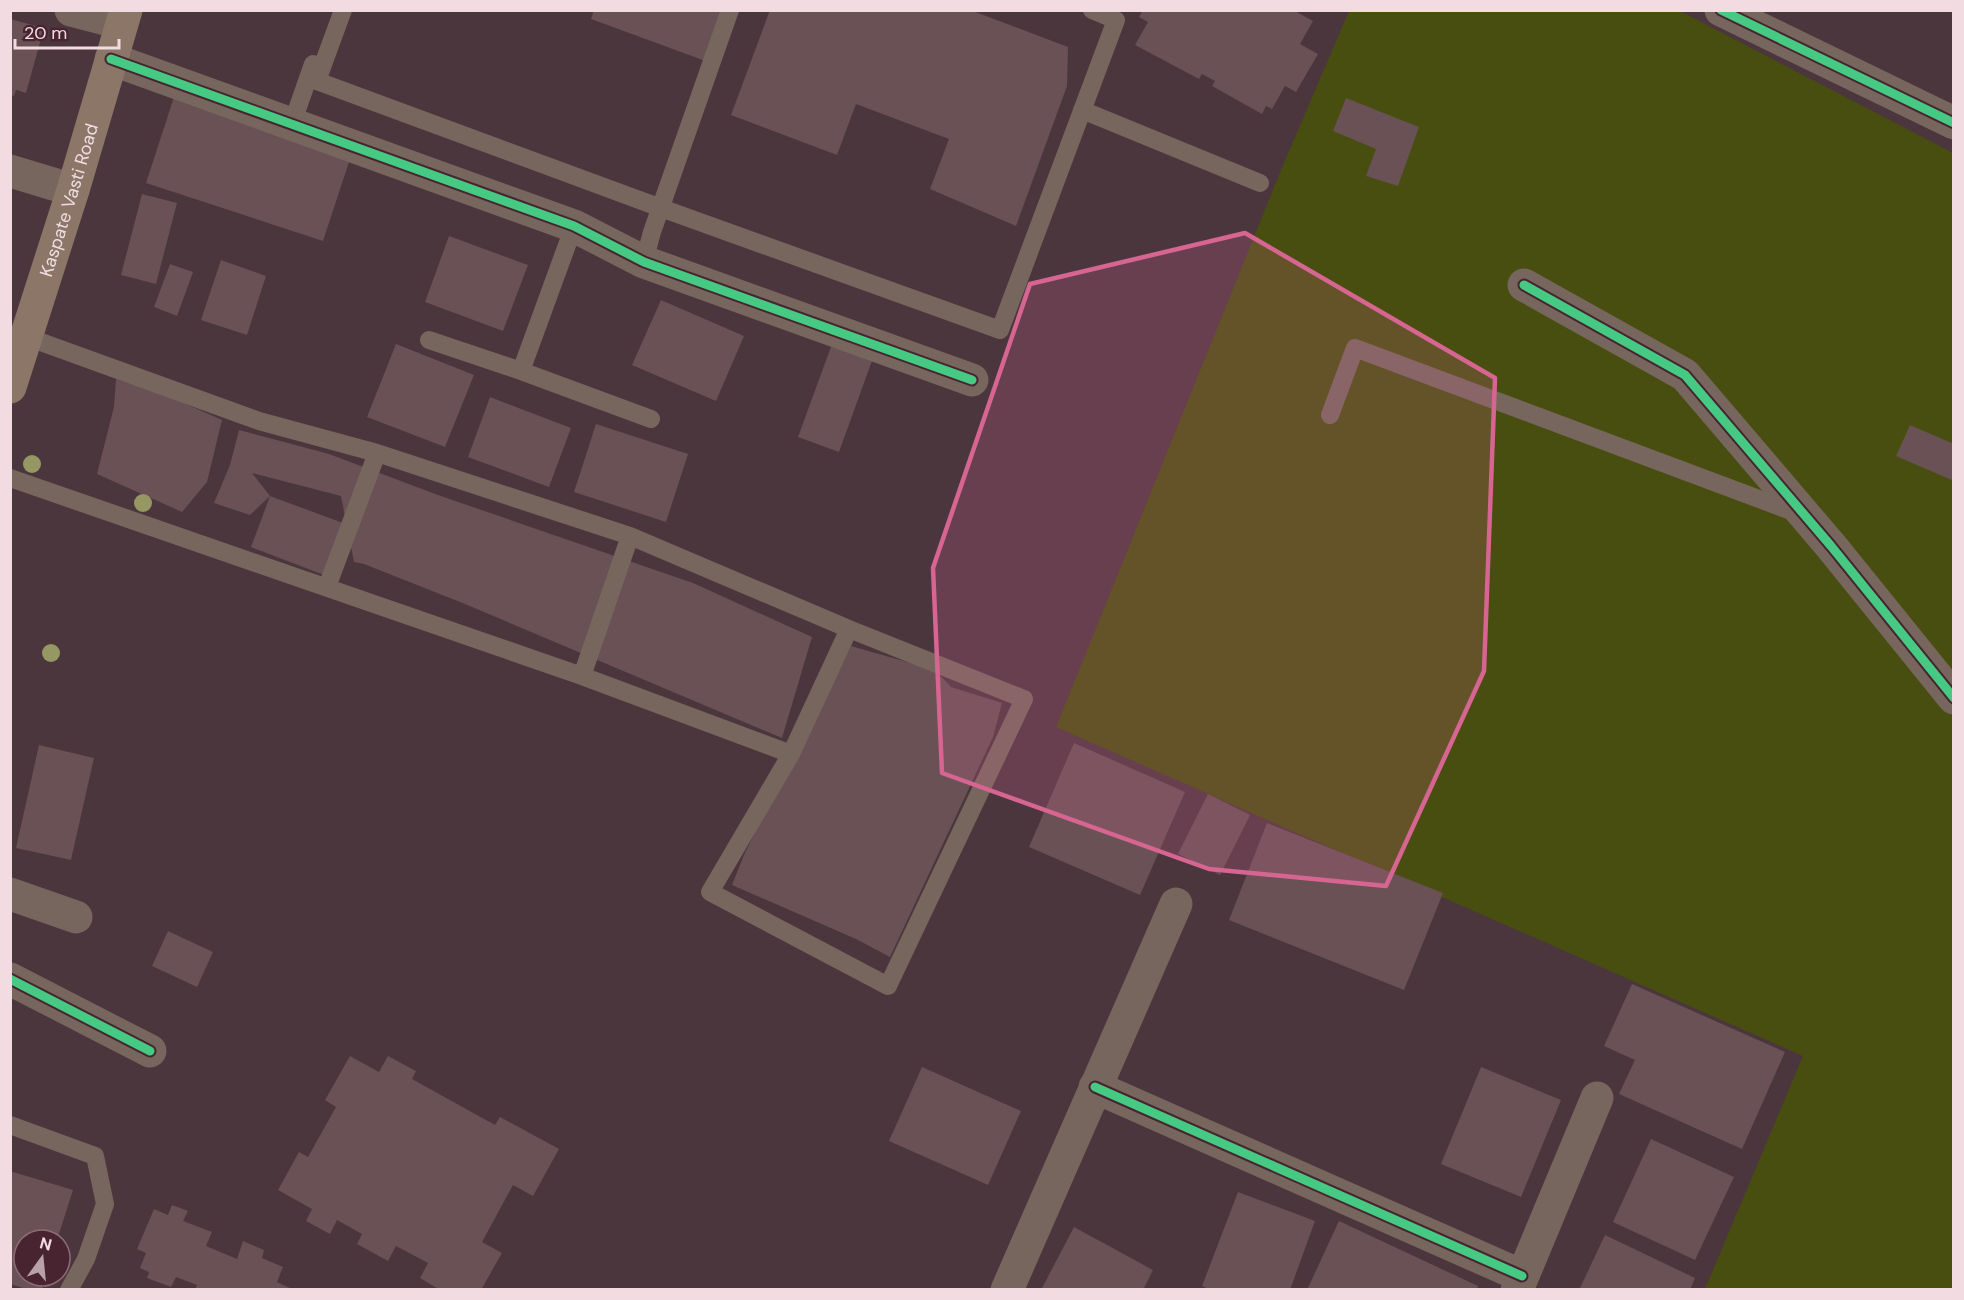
<svg xmlns="http://www.w3.org/2000/svg" width="1964" height="1300" font-family="'DM Sans',sans-serif">
	<style>
		.green { fill: #484e0f }
		.building { fill: #695155 }
		.lines { fill: none; stroke-linecap: round; stroke-linejoin: round }
		.lane { stroke: #76665d; stroke-width: 18 }
		.street { stroke: #76665d; stroke-width: 33 }
		.primary { stroke: #8b7668; stroke-width: 33 }
		.cycleway-casing { stroke: #482430; stroke-width: 13 }
		.cycleway { stroke: #46c982; stroke-width: 9 }
		.tree { fill: #969863 }
		.marked { fill: #d66691; fill-opacity: 0.2; stroke: #d66691; stroke-width: 4.5; stroke-linejoin: round }
		.labels { text-anchor: middle; dominant-baseline: central; stroke-width: 5; stroke-linejoin: round; paint-order: stroke }
		.street-label { font-size: 18px; fill: #f3dbe2; stroke: #482430 }
	</style>
	<rect width="100%" height="100%" fill="#4b363e"/>
	<path class="green" d="M1349,11h331l273,142v1136h-248l98,-233 -747,-329 225,-557z"/>
	<path class="building" d="M594,10h133l-19,52 -117,-43z
		M770,10h200l98,37 -1,39 -51,140 -86,-37 19,-50 -93,-35 -19,51 -106,-40z
		M1143,10h150l20,11 -13,23 18,10 -22,38 -11,-6 -13,23 -6,-3 -4,8 -50,-28 3,-5 -13,-7 -3,5 -64,-34 13,-23 -9,-5z
		M10,19l34,9 -18,65 -10,-3 -2,6 -4,-1z
		M174,97l177,59 -28,85 -177,-58z
		M1346,98l73,29 -21,59 -32,-10 10,-27 -43,-18z
		M142,194l35,9 -21,81 -35,-9z
		M449,236l79,29 -25,66 -78,-29z
		M221,260l45,16 -19,59 -46,-15z
		M170,264l23,8 -16,44 -23,-9z
		M661,300l83,36 -28,65 -84,-36z
		M396,344l78,31 -29,72 -78,-30z
		M832,344l41,14 -34,94 -41,-15z
		M116,379l52,17 54,24 -15,62 -25,30 -85,-38 17,-67z
		M490,397l81,31 -22,59 -81,-30z
		M596,424l92,30 -22,68 -92,-30z
		M1910,425l44,19v37l-58,-25z
		M239,430l90,24 109,41 255,88 119,54 -30,101 -317,-134 -101,-40 -10,-2 -13,-66 -89,-23 18,23 73,27 -19,52 -73,-28 19,-51 -20,19 -36,-12 16,-38z
		M851,646l84,24 16,17 51,16 -9,34 -103,220 -34,-18 -124,-54 12,-30 32,-66 35,-61z
		M1074,743l111,49 -45,103 -111,-48z
		M39,745l55,13 -23,102 -55,-12z
		M1208,794l42,21 -30,60 -42,-21z
		M1267,823l176,70 -39,97 -175,-70z
		M168,931l45,21 -16,35 -45,-21z
		M1632,984l153,68 -43,97 -123,-55 16,-34 -31,-14z
		M350,1056l29,16 9,-16 28,15 -4,8 83,46 5,-8 59,32 -26,47 -20,-11 -31,57 20,11 -21,37h-41l-20,-12 8,-15 -32,-17 -8,15 -31,-17 5,-10 -25,-14 -7,14 -24,-13 6,-12 -34,-19 21,-38 9,5 28,-50 -11,-7z
		M922,1067l99,44 -33,74 -99,-44z
		M1481,1067l80,33 -40,97 -80,-33z
		M1651,1139l83,38 -39,83 -82,-38z
		M10,1171l63,19 -16,50h-33v36h22l-4,14h-13l-19,-6z
		M1238,1192l77,29 -25,69h-79l-9,-4z
		M172,1205l16,6 -5,10 29,11 -6,14 31,13 6,-18 21,9 -2,8 21,9 -6,15 17,8h-99l2,-5 -21,-8 -5,10 -24,-9 2,-6 -9,-4 6,-15 -9,-4 17,-40 14,6z
		M1339,1221l139,65 -1,4h-170z
		M1074,1227l79,43 -10,20h-102z
		M1605,1235l90,43 -5,12h-111z"/>
	<g class="lines">
		<path class="lane" d="M343,10l-26,71 344,127 339,122 116,-310 -24,-10
			M1082,110l178,73
			M292,124l21,-60
			M644,262l8,-30 78,-222
			M27,337l232,84 118,32 253,83 219,93 -58,125 -81,138 178,94 136,-287 -175,-70
			M429,340l92,31 130,48
			M521,371l53,-145
			M1330,415l25,-67 439,164
			M10,478l572,198 209,78
			M327,587l50,-134
			M582,676l48,-140
			M10,1125l85,31 10,48 -19,55 -17,31"/>
		<path class="street" d="M71,10l50,13
			M1721,10l233,113
			M111,59l463,167 70,36 328,118
			M10,171l63,19
			M1524,285l161,90 146,171 123,152
			M10,894l66,23
			M10,979l140,72
			M1095,1087l427,189
			M1007,1290l169,-386
			M1517,1290l80,-192"/>
		<path class="primary" id="s1" d="M10,387l63,-197 53,-180"/>
		<g class="cycleway-casing">
			<path id="cycleway" d="M1721,10l233,113
				M111,59l463,167 70,36 328,118
				M1524,285l161,90 146,171 123,152
				M10,979l140,72
				M1095,1087l427,189"/>
		</g>
		<use href="#cycleway" class="cycleway"/>
	</g>
	<g class="tree">
		<circle cx="32" cy="464" r="9"/>
		<circle cx="143" cy="503" r="9"/>
		<circle cx="51" cy="653" r="9"/>
	</g>
	<path class="marked" d="M1245,233l250,145 -11,293 -98,215 -177,-17 -267,-96 -9,-205 97,-284z"/>
	<g class="labels">
		<g class="street-label">
			<text stroke="none"><textPath href="#s1" startOffset="196">Kaspate Vasti Road</textPath></text>
		</g>
	</g>
	<rect width="1964" height="1300" fill="none" stroke="#f3dbe2" stroke-width="24"/>
	<g transform="translate(42 1258) rotate(15)"><circle r="28" fill="#482430" stroke="#8c6d77" stroke-width="1.5"/>
	<path d="M0-4.5L10 22L0 15L-10 22Z" fill="#b8a1a9"/>
	<text y="-9" font-size="16" font-weight="bold" text-anchor="middle" fill="#f3dbe2">N</text>
	</g>
	<path d="M15 39v9h104v-9" fill="none" stroke="#f3dbe2" stroke-width="3"/>
	<text x="24" y="39" font-size="18" fill="#f3dbe2" stroke="#482430" stroke-width="4.5" paint-order="stroke">20 m</text>
</svg>
